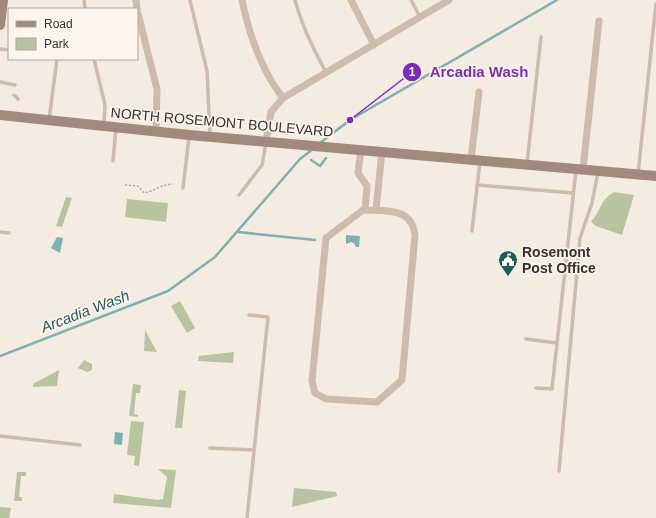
<svg xmlns="http://www.w3.org/2000/svg" width="656" height="518" font-family="Helvetica,sans-serif">
	<style>
		.green { fill: #b8c4a0 }
		.water { fill: #7fb0b2 }
		.lines { fill: none; stroke-linecap: round; stroke-linejoin: round }
		.stream { stroke: #7fb0b2; stroke-width: 2.5 }
		.path { stroke: #b9a596; stroke-width: 1.5; stroke-dasharray: 2 2; stroke-linecap: butt }
		.lane { stroke: #cdbbac; stroke-width: 3.5 }
		.street { stroke: #cdbbac; stroke-width: 7 }
		.secondary { stroke: #a18a7d; stroke-width: 10 }
		.labels { text-anchor: middle; dominant-baseline: central; stroke-width: 3.5; stroke-linejoin: round; paint-order: stroke }
		.street-label { font-size: 14px; fill: #3b302b; stroke: #fbf5ee }
		.poi-label { font-size: 14px; font-weight: bold; fill: #3b302b; stroke: #fbf5ee; text-anchor: start }
		.water-label { font-size: 15px; font-style: italic; fill: #1f5a5e; stroke: #fbf5ee }
		.leader { fill: none; stroke: #7b2cbf; stroke-width: 1.5 }
		.callout-dot { fill: #7b2cbf; stroke: #fbf5ee; stroke-width: 1.5 }
		.mark-label { font-size: 12px; text-anchor: middle; font-weight: bold; fill: #fff }
		.callout-label { font-size: 15px; text-anchor: middle; font-weight: bold; fill: #7b2cbf; stroke: #fbf5ee; stroke-width: 3.5; stroke-linejoin: round; paint-order: stroke }
	</style>
	<rect width="100%" height="100%" fill="#f4ebe1"/>
	<path class="green" d="M614,192l20,3 -12,40 -26,-9 -5,-4c11,-13 8,-21 23,-30z
		M66,197l6,1 -10,29 -6,-1z
		M127,199l41,4 -2,19 -41,-5z
		M180,301l15,27 -8,5 -16,-27z
		M145,330l12,22 -13,-1z
		M234,352l-1,11 -35,-2 1,-5z
		M84,360l8,4v6l-5,2 -9,-4z
		M59,370l-2,16 -24,1v-3z
		M133,384l8,1 -1,8h-4l-2,21 4,1v2l-9,-1z
		M179,390l7,1 -4,37h-7z
		M131,421l13,1 -5,44 -5,-1 1,-9 -8,-1z
		M158,469l18,1 -5,38 -58,-5 1,-9 44,6 5,-1 4,-22z
		M17,472h9v4h-5l-2,21h3v4h-8z
		M294,488l42,4 1,4 -45,11z
		M0,507l11,1 -2,10h-9z"/>
	<path class="water" d="M346,235l14,1 -1,11h-3l-2,-4 -3,-1 -5,2z
		M57,237l6,1 -3,15 -9,-5z
		M115,432l8,1 -1,12 -8,-1z"/>
	<g class="lines">
		<path class="stream" d="M320,143l30,-23 207,-120
			M311,160l9,6 6,-8
			M238,232l77,8
			M0,356l168,-65 47,-34 85,-98 13,-10"/>
		<path class="path" d="M125,185l13,1 6,7c10,-2 19,-9 29,-9"/>
		<path class="lane" d="M84,0l1,9
			M190,0l17,71 3,64
			M295,0c7,26 18,49 31,72
			M411,0l9,17
			M0,49l9,1
			M94,59l11,46 -1,19
			M0,82l15,3
			M14,95l4,4
			M49,120l8,-61
			M113,161l3,-33
			M527,163l14,-126
			M638,174l18,-170
			M477,185l96,8
			M183,188l6,-51
			M239,195l23,-30 4,-23
			M472,231l8,-70
			M0,232l9,1
			M526,339l31,4
			M536,388l16,1 24,-219
			M0,436l80,9
			M210,448l44,2
			M559,471l21,-233 12,-35 6,-31
			M247,518l21,-201 -19,-2"/>
		<path class="street" d="M136,0l1,9
			M242,0c7,34 20,71 41,98
			M351,0l23,45
			M137,10l20,79 -1,41
			M266,141l5,-29 12,-14 166,-98
			M361,149l-3,24 9,13 -2,24
			M471,159l8,-67
			M583,169l16,-148
			M363,210c23,1 49,-3 52,25l-13,145 -25,22 -51,-3 -11,-6 -3,-12 14,-143z
			M376,210l6,-59"/>
		<path class="secondary" d="M0,25l3,-25
			M0,115l189,20 467,41"/>
	</g>
	<defs>
		<g id="civic-pin" transform="scale(1)"><path d="M0 17L-7.5 6A9.5 9.5 0 1 1 7.5 6Z" fill="#1f5a5e" stroke="#fbf5ee"/><path d="M-.6-6.5H3V-4.5H.6V-3L4-1V1h2V6H-6V1h2V-1L-.6-3ZM-1.2 2.5V6h2.4V2.5Z" fill="#fff"/></g>
	</defs>
	<g fill-rule="evenodd">
		<use href="#civic-pin" x="508" y="260"/>
	</g>
	<g class="labels">
		<g class="street-label">
			<text transform="translate(222 122) rotate(5)">NORTH ROSEMONT BOULEVARD</text>
		</g>
		<g class="poi-label">
			<text x="522" y="252">Rosemont<tspan x="522" dy="16">Post Office</tspan></text>
		</g>
		<g class="water-label">
			<text transform="translate(85 311) rotate(-21)">Arcadia Wash</text>
		</g>
	</g>
	<path class="leader" d="M350 120L412 72"/>
	<g class="callout-dot">
		<circle cx="350" cy="120" r="4"/>
		<circle cx="412" cy="72" r="10"/>
	</g>
	<g class="mark-label">
		<text x="412" y="76">1</text>
	</g>
	<g class="callout-label">
		<text x="479" y="77">Arcadia Wash</text>
	</g>
	<rect x="8" y="8" width="130" height="52" fill="#fbf5ee" stroke="#aea6a0"/>
	<rect x="16" y="21" width="20" height="6" fill="#a18a7d" stroke="#aea6a0"/>
	<text x="44" y="28" font-size="12" fill="#3b302b">Road</text>
	<rect x="16" y="38" width="20" height="12" fill="#b8c4a0" stroke="#aea6a0"/>
	<text x="44" y="48" font-size="12" fill="#3b302b">Park</text>
</svg>
